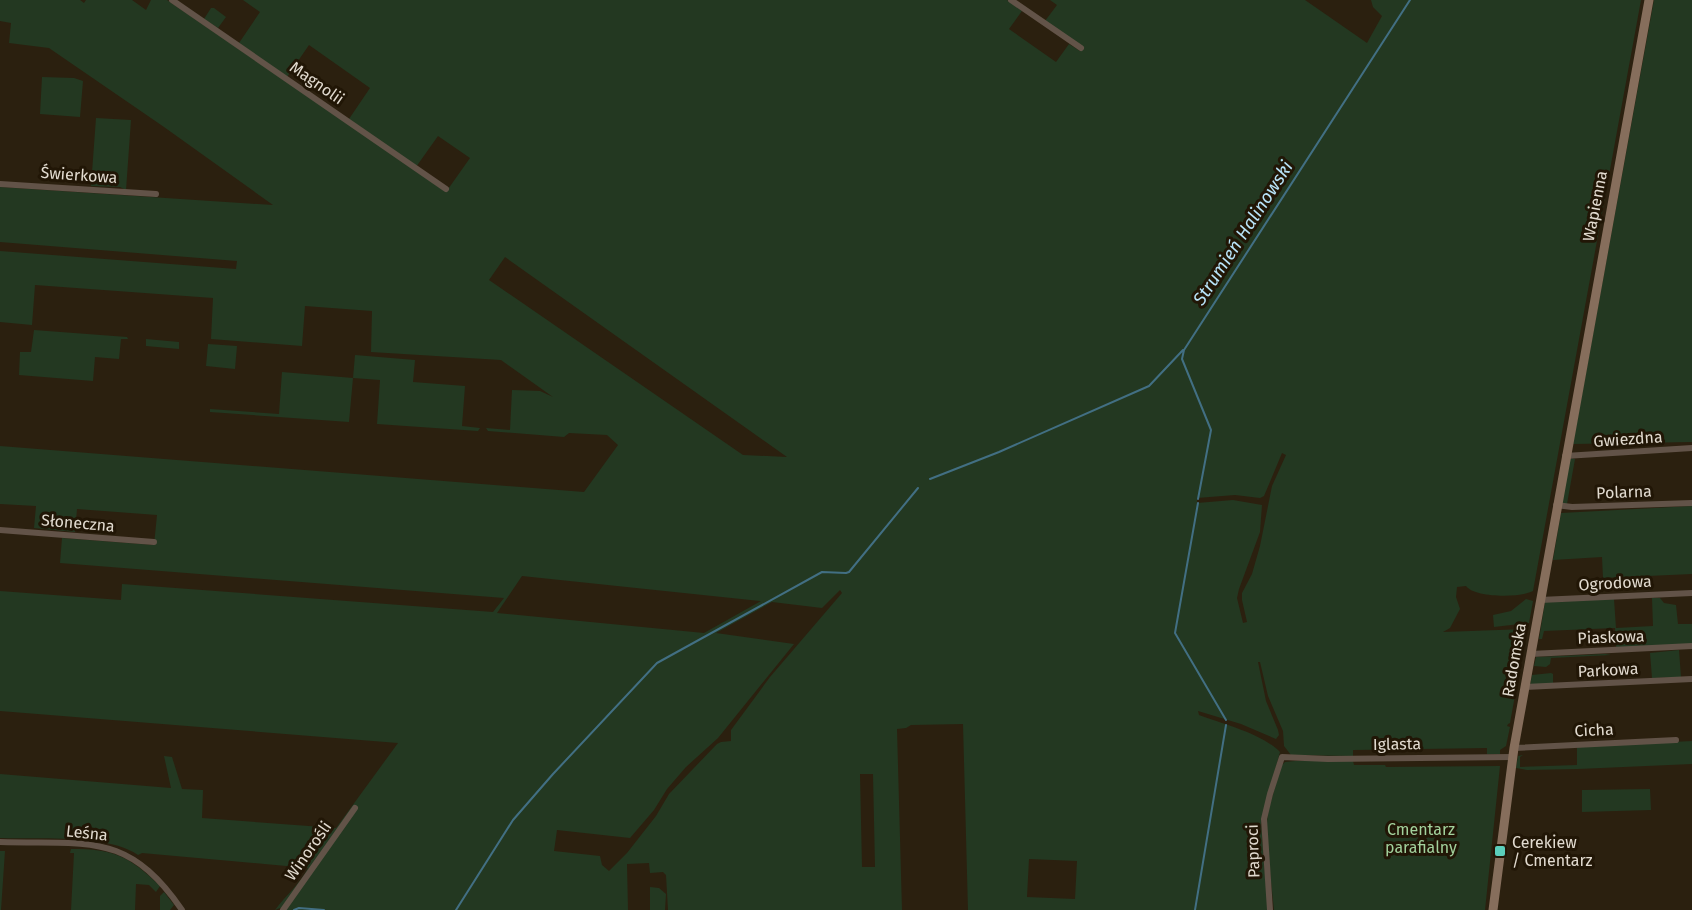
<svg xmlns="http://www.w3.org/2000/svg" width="1692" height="910" font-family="'Fira Sans',sans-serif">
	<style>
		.green { fill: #233821; fill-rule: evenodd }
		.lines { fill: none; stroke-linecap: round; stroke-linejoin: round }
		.stream { stroke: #426f83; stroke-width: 2 }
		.street { stroke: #625348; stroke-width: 6 }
		.secondary { stroke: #866e5c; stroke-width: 9 }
		.poi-dot { fill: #5bcebb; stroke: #211606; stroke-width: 2 }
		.labels { text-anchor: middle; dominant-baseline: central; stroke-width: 6; stroke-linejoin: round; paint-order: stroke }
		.street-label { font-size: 16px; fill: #e2dbd0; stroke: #211606 }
		.park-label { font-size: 16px; fill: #a2d19c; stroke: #211606 }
		.poi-label { font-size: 16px; fill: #e2dbd0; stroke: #211606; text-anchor: start }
		.water-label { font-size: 18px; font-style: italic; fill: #b8e3f8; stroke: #211606 }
	</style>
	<rect width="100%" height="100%" fill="#2b200f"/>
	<path class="green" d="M0,0h80l4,3 2,-3h46l14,10 5,-10h16l215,147 64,45 24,-34 -32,-22 -22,31 -67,-48 21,-31 -61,-43 -22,32 -48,-34 21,-31 -17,-12h764l15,11 -13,18 47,33 13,-18 11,7 3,-4 -38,-26 12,-16 -7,-5h255l62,43 15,-27 -9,-9 -2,-7h270l-108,591c-13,7 -58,7 -67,-5l-9,1 -1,10 4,12 -10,19 -7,4 84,-3 -17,94 -2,1 -1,2 3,1 -4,19 -6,4v4h-13v-6l-134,2v6l-62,-1 -7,-9 -1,-15 -15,-35 -8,-34h-2l8,39 12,29 1,5 -3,4 -35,-15 -43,-13 1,4c24,9 64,19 81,37l-19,71 7,87h-300l-5,-186 -52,1 -5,3 -9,1 5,181h-234l-2,-35 -3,-3 -13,1 -1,-10 -22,1 1,46h-344l-4,-2 -5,2c12,-16 24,-25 33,-42l-166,-15 -4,2c-28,-21 -101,-16 -138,-17v-64l171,14 -7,-32 8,1 10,32 21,1 -1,28 134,10 62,-85 -398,-32v-120l121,9 1,-16 371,28 11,-14 -444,-35 2,-25 92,7 3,-30 -80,-6 -2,23 -41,-4 2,-22 -36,-2v-58l584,46 34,-47 -11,-10 -38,-2 -5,4 -76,-6 -2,-3 24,2 2,-40 28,1 13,6 -52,-37 -130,-8 1,-41 -67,-5 -3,40 -91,-7 2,-41 -178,-13 -3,40 -32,-3v-71l236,18 1,-8 -237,-19v-55l273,18 -109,-78 -115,-79 -40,-5 2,-20 -11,-2zM505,257l282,200 -44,-2 -254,-175zM1282,453l4,2 -14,31 -12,60 -8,28 -10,19v7l5,22 -4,1 -6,-25 2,-9 21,-57 2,-27 -29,-5 -36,3v-5l38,-3 25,3 4,-2zM522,576l238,25h1l-57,32 -207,-20zM840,590l2,3 -72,84 -39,53v11l-10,1 -4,2 -48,50 -13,22 -29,37 -18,18 -7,-6 -2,-9 -46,-5 3,-21 73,8 24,-28 13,-21 19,-22 32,-29 76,-94 -78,-11 56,-31 50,6zM860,774h13l2,93h-13zM1029,859l48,2 -2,38 -48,-2z
		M1654,0h38v442l-119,2z
		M211,8h3l12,9 -8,11 -14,-9z
		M42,77l32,1 9,3 -3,36 -40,-3z
		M96,118l35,2 -5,70 -6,-3 -29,-1z
		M34,330l93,7 1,2h-7l-2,20 -24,-2 -2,24 -74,-6 1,-23h11z
		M146,339l33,3v7l-33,-3z
		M208,344l29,2 -2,23 -29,-3z
		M355,355l60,5 -2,22 52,4 -3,40 18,2 -2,3 -101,-7 3,-44 -27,-2 -4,44 -139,-10v-3l69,5 3,-42 71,6z
		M1570,458l5,1 -8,45h-5z
		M1692,506v68l-89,4 -1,-21 -49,3 8,-47z
		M1652,598h8l4,5 12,2 2,19h14v20l-76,4 -1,-20 -71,3 -2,8h-3l6,-37 69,-3 2,29 37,-2z
		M1526,599l7,2 -4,22 -35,4 -1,-12 18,-4z
		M1679,650l2,27 -29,1 -2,-25z
		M1605,654l6,1 -60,3 -1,6 -4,3 -12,-1 2,-9z
		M1551,673l2,1v9l-23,2 2,-10z
		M1692,741v23l-114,5 -51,1 -11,-2 2,-12 5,-1 -3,2v10l57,-2v-18z
		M1295,761h58l1,4h31l1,2 114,-1 -15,144h-211l-8,-77 2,-21 13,-46 4,-4z
		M1650,789l1,21 -69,2v-22z
		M71,849c43,0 58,7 89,37l-4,6 -7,-7 -13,-1 -1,26h-64l3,-57h-4z
		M0,851h5l-4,59h-1z
		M650,887l9,1 7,6 -1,16h-15z
		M164,892l10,13 -4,5h-10v-14z"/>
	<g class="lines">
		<path class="stream" d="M930,479l69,-27 150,-66 34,-36
			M1198,499l13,-69 -29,-71 2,-9 226,-350
			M1198,503l-23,130 51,87
			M294,910l5,-2 25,2
			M456,910l57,-90 40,-46 104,-111 165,-91 24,1 3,-1 69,-84
			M1195,910l31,-185"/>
		<path class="street" d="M172,0l274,189
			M1011,0l70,48
			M0,184l156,10
			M1565,456l127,-8
			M1556,505l16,2 120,-4
			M0,530l154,12
			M1540,600l152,-7
			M1531,654l161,-8
			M1525,687l167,-8
			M1514,748l162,-8
			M0,842c87,3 127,-12 182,68
			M283,910l72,-102
			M1270,910l-6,-91 6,-25 12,-37 46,2 184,-2"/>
		<path class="secondary" d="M1493,910l21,-162 135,-748"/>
	</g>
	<rect class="poi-dot" x="1494" y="845" width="12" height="12" rx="3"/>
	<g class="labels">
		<g class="street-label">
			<text transform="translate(317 83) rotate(35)">Magnolii</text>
			<text transform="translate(79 175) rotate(4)">Świerkowa</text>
			<text transform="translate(1595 206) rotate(-79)">Wapienna</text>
			<text transform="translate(1628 439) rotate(-4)">Gwiezdna</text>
			<text transform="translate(1624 492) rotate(-2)">Polarna</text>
			<text transform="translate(78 523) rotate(5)">Słoneczna</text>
			<text transform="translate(1615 583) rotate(-3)">Ogrodowa</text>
			<text transform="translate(1611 637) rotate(-2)">Piaskowa</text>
			<text transform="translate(1514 660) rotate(-80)">Radomska</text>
			<text transform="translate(1608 670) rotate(-3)">Parkowa</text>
			<text transform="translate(1594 730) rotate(-3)">Cicha</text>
			<text transform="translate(1397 744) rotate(-1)">Iglasta</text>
			<text transform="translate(87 833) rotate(6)">Leśna</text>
			<text transform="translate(308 851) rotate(-55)">Winorośli</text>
			<text transform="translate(1253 851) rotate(-92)">Paproci</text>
		</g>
		<g class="park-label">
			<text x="1421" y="829">Cmentarz<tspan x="1421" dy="18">parafialny</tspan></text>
		</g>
		<g class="poi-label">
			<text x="1512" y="842">Cerekiew<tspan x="1512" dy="18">/ Cmentarz</tspan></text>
		</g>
		<g class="water-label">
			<text transform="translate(1243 233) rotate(-57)">Strumień Halinowski</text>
		</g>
	</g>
</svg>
